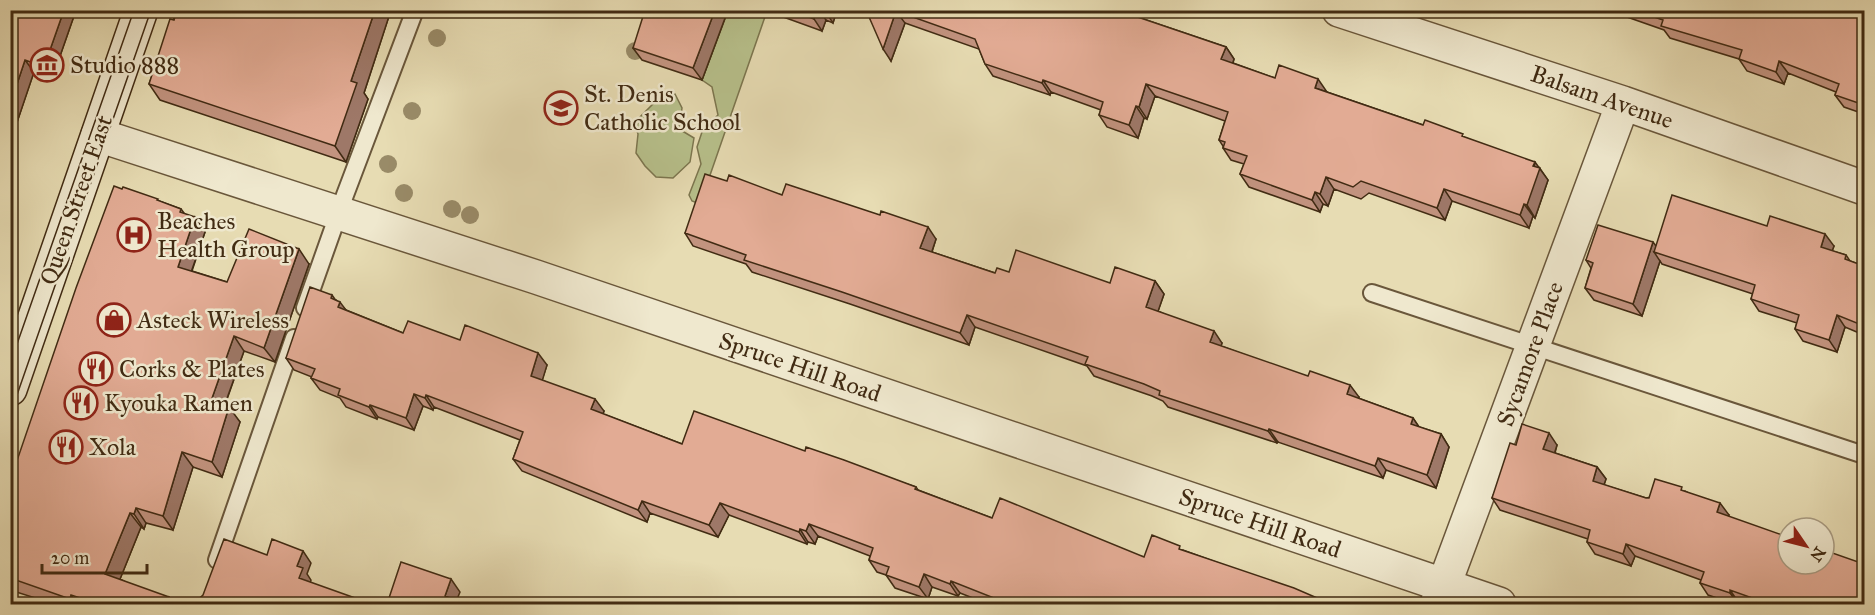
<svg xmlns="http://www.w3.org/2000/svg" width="1875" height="615" font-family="'IM FELL Great Primer',serif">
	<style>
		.green { fill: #b7c08b; stroke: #7c764f; stroke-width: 1.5 }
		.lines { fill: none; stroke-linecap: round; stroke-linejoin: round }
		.service-casing { stroke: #6a573b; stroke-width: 20 }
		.minor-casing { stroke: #6a573b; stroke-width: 36 }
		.secondary-casing { stroke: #412b13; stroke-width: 36 }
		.service { stroke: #efe8ce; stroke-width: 16 }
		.minor { stroke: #efe8ce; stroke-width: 33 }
		.secondary { stroke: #efe8ce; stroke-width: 33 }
		.tram { stroke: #412b13; stroke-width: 1.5 }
		.tree { fill: #998b68 }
		.wall { fill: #c2937f; stroke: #412b13; stroke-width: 1.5 }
		.shaded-wall { fill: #9e7868; stroke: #412b13; stroke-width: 1.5 }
		.building { fill: #e2ab94; stroke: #412b13; stroke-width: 1.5 }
		.labels { text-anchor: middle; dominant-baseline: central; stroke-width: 5; stroke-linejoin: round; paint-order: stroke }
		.poi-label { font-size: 24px; fill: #412b13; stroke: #efe8ce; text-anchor: start }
		.street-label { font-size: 24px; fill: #412b13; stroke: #efe8ce }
	</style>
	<rect width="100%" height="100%" fill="#e7dcb3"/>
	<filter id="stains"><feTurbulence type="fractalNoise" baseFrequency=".00333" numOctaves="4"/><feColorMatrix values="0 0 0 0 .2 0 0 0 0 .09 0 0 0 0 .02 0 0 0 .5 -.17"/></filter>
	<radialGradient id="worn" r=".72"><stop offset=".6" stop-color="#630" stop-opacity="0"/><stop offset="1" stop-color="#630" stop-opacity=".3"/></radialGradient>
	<path class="green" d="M728,11h39l-67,193 -8,-3 -3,-6 12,-31 -4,-17 6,-18 15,-14 -6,-28 -10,-7z
		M675,94l7,14 -3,21 15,9 -4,24 -17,16 -17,-1 -11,-11 -9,-13 2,-19 -2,-6 4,-11 22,-22z"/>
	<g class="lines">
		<g class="service-casing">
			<path id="service" d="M1372,293l492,162
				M305,308l40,-113 70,-185
				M217,560l77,-222"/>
		</g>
		<g class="minor-casing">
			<path id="minor" d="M1339,10l284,93 241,85
				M98,135l438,142 963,327
				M1437,604l186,-501"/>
		</g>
		<g class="secondary-casing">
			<path id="secondary" d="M10,389l131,-379"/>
		</g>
		<use href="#service" class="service"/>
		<use href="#minor" class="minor"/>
		<use href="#secondary" class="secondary"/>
		<path class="tram" d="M10,364l124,-354
			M10,415l141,-405"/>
	</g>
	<g class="tree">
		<circle cx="437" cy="38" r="9"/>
		<circle cx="635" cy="51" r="9"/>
		<circle cx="412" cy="111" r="9"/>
		<circle cx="388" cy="164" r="9"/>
		<circle cx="404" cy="193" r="9"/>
		<circle cx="452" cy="209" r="9"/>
		<circle cx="470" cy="215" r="9"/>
	</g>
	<path class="wall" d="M10,10h63l2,3 -23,66 -18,-7 -24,71z
		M177,10h214l-27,83 4,6 -22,63 -186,-62 -11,-16z
		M728,10l-26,70 -60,-20 -9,-12z
		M764,10h73l-4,13 -7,-3 -4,11z
		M866,10h251l109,37 8,12 -1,4 42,15 52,14 96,33 43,13 73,29 9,13 -13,38 -2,-2 -4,12 -77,-27 -7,19 -76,-27 -8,6 -27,-10 -6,17 -5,-2 -3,8 -71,-25 -9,-13 4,-10 -13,-4 -8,-12v-2l-4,-6 6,-19 -70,-25 -8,23 -3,-1 -6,20 -31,-11 -8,-12 2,-5 -50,-18 -1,3 -57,-19 -8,-12 -6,-15 -74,-26 -14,38z
		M1607,10h236l21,8v96l-20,-7 -9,-12 1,-3 -48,-19 -4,11 -37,-13 -8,-12 -69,-21 -6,-8z
		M727,181l55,14 154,44 -4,13 63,21 14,-1 101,11 45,-2 9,13 -6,17 64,32 -1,3 138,51 -1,1 55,20 6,9 22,7 8,13 -13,41 -50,-18 -3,8 -105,-36 -1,1 -109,-36 -5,-6 -11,-5 -58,-20 -7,-10 -112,-39 -6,18 -119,-41 -98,-32 -6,-8 -53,-18 -8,-13z
		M159,201l22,8 3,4 21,19 -13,39 35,11 82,-18 -34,98 -31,-11 -19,54 15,17 -18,55 -29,-10 -20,63 -27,-7 -2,6 -3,-2 -21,52 46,25h-112l-44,-14v-109z
		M1767,226l67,20 -2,5 14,4 4,6 14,5v69l-19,-8 -8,25 -34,-11 -8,-12 2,-6 -38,-12 -8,-12 2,-5 -91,-30 -2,-3 -18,55 -48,-16 -9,-12 6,-20 -5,-8 70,-14z
		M336,300l10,10 57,23 57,7 87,25 -5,15 62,31 -1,3 79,30 123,7 111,36 2,3 74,28 152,39 39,-7 148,54h9h-352l-28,-11 -2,3 -26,-9 -4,12 -33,-11 -9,-13 -9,-3 -8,-12 1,-4 -52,-20 -3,8 -7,-2 -1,2 -78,-29 -11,22 -68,-24 -3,9 -125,-51 -9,-12 7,-19 -86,-33 -1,3 -10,-4 -9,24 -36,-13 -1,2 -31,-12 -6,-9 -20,-8 -9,-12 1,-1 -18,-7 -8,-12z
		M1516,445h41l-2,8 42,14 9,12 -2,6 42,13 39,-7 44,24 -1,1 136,88h-120l-5,-1 -1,1h-3l-27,-9 -8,-12 1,-3 -66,-24 -4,10 -36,-12 -8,-12 1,-3 -88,-29 -8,-12z"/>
	<path class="shaded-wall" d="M64,10h9l2,3 -23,66 -8,-12z
		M375,10h16l-27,83 4,6 -22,63 -11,-16 16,-65z
		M715,10h13l-26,70 -9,-12z
		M817,10h2l7,10 -4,11 -8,-12z
		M837,10l-4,13 -8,-12z
		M896,11l9,12 -14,38 -8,-12z
		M1226,47l8,12 -4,12 -9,-12z
		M25,60l9,12 -24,71v-38z
		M1779,61l9,12 -4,11 -8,-12z
		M1318,79l9,13 -12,-4z
		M1043,80l8,12 -1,3 -8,-12z
		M1146,84l9,12 -8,23 -8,-12z
		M1136,106l8,12 -6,20 -9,-13z
		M1535,162l13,18 -13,38 -8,-13z
		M1326,177l8,12 -6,17 -8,-12z
		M1444,189l8,12 -7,19 -8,-12z
		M1315,192l8,12 -3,8 -8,-12z
		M1524,204l9,12 -4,12 -9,-13z
		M195,217l10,15 -17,49 -10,-14z
		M928,227l8,12 -7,21 -9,-12z
		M1825,234l9,12 -5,13 -8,-12z
		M1653,242l9,12 -8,-2 6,9 -18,55 -9,-12z
		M299,249l10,15 -34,98 -11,-14z
		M1155,281l9,13 -9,26 -9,-13z
		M332,295l7,10 1,-3 9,12 -2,5 -16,-21z
		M967,315l8,12 -6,18 -9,-12z
		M1837,315l8,12 -8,25 -8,-12z
		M1214,331l8,12 -4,11 -8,-12z
		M234,336l10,15 -23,64 -10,-14z
		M538,353l9,12 -7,23 -9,-12z
		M1350,385l9,12 -4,9 -8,-12z
		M414,394l9,12 -9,24 -8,-12z
		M426,395l8,12 -1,3 -8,-12z
		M595,399l9,12 -4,10 -9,-12z
		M370,405l8,12 -1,2 -8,-12z
		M229,407l11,15 -18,55 -10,-15z
		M1413,418l8,12 -10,-6z
		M1269,429l9,13 -1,1 -9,-12z
		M1549,433l8,12 -5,16 -9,-12z
		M1441,434l8,13 -13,41 -9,-13z
		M182,452l11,15 -20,63 -10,-14z
		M1378,458l8,12 -3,8 -8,-12z
		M1597,467l9,12 -5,14 -8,-12z
		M642,501l8,12 -3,9 -9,-12z
		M720,503l9,12 -11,22 -9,-12z
		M1720,503l9,12 -4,9 -8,-12z
		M136,508l10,15 -2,6 -10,-15z
		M130,513l11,14 -25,62 -11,-15z
		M809,524l9,12 -3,8 -9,-13z
		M800,529l8,13 -1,2 -8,-12z
		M1626,544l9,12 -4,10 -8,-12z
		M303,551l8,12 -4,11 4,6 -3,10 -9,-12 -2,-12z
		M1864,569v21l-5,-7z
		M924,574l8,13 -4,12 -9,-12z
		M451,579l9,13 -5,12 -10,-8z
		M951,581l9,12 -2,3 -8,-12z
		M1730,590l9,13 -1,1 -8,-11z
		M71,595l6,9h-3l-4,-5z
		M169,597l5,7h-8z"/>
	<path class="building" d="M10,10h54l-20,57 -19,-7 -15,45z
		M177,10h198l-24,71 6,2 -22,63 -186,-62 21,-65 4,1z
		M645,10h70l-22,58 -60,-20z
		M790,10h27l-3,9z
		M866,10h251l109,37 -5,12 54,19 4,-13 39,14 -3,9 108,37 2,-5 38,14 -1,2 73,26 -2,4 7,2 -13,37 -3,-1 -4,11 -76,-26 -7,19 -76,-27 -8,6 -27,-10 -6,17 -5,-2 -3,8 -72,-26 7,-18 -24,-8 2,-6 -6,-2 9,-28 -82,-28 -7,23 -3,-1 -7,19 -30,-10 4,-13 -60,-22 -1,3 -57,-19 -10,-25 -79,-28 -13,38z
		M1634,10h209l21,8v87l-29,-10 4,-11 -60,-23 -3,11 -37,-13 3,-9 -81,-24 2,-6z
		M705,174l22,7 2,-6 53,20 4,-11 94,31 1,-4 47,16 -8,21 75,25 2,-5 12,4 7,-22 94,33 5,-16 40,14 -9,26 68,24 -4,11 98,34 2,-5 40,14 -3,9 66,24 -2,6 30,10 -14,41 -49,-17 -3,8 -106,-37 -1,2 -109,-36 1,-4 -16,-7 -59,-20 3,-7 -121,-42 -7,18 -118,-41 -98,-32 2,-5 -61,-22z
		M114,186l8,3 1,-2 35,12 -1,1 24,9 -1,3 15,5 -17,50 49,15 22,-53 50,20 -35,99 -30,-12 -23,65 18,6 -17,55 -30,-10 -19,64 -27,-8 -2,6 -4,-1 -25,61 64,23 -3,7h-68l-27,-9 -1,4 -60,-21v-97l66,-193z
		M1672,195l95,31 3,-10 55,18 -4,13 25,8 -1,4 19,7v60l-27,-11 -8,25 -34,-11 4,-14 -48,-16 4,-14 -101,-33z
		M1598,225l55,17 -20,62 -48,-16 8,-25 -7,-3z
		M310,287l22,8 -1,3 9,4 -2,5 65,26 5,-12 52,19 5,-15 73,28 -7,23 64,23 -4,10 91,35 12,-33 111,40 1,-4 38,13 72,27 -1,2 77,29 8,-20 144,59 8,-22 28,11 -1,3 115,39 37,16 1,-2 8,2h-331l-58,-23 -1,3 -26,-10 -5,13 -33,-12 3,-8 -20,-7 4,-12 -64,-24 -3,7 -6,-2 -1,3 -79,-29 -11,22 -67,-24 -4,9 -125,-51 10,-27 -97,-37 -1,3 -11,-4 -8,24 -36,-13 -1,2 -31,-12 2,-6 -29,-11 4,-9 -29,-11z
		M1522,424l27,9 -6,16 54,18 -4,14 53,17h3l6,-19 27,8 -1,3 39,13 -3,9 71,25v27h36v-14l40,14v5l-5,14 5,2v19h-95l-39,-14v3l-30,-10 4,-11 -78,-28 -3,10 -36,-12 3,-12 -98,-32 18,-55 6,2z
		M224,539l43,16 5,-16 31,12 -6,15 6,2 -4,10 73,26 1,-2 8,2h-187l1,-2 8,-7z
		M401,562l50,17 -6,17 21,8h-79z"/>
	<defs>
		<g id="museum-ring" transform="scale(1.725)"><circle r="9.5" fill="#efe8ce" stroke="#8f2418" stroke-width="1.5"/><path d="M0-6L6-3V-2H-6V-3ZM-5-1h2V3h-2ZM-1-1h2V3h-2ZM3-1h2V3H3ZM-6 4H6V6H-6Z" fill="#8f2418"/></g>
		<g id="school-ring" transform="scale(1.725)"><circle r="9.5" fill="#efe8ce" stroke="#8f2418" stroke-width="1.5"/><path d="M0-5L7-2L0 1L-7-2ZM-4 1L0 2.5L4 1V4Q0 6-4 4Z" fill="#8f2418"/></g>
		<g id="hospital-ring" transform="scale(1.725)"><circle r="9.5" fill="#efe8ce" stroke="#8f2418" stroke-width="1.5"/><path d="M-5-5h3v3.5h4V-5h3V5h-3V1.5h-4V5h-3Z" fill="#8f2418"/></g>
		<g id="shop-ring" transform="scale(1.725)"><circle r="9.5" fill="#efe8ce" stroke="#8f2418" stroke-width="1.5"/><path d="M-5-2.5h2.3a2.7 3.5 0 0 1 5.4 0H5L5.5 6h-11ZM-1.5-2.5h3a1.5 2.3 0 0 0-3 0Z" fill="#8f2418"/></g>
		<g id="restaurant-ring" transform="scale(1.725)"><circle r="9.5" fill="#efe8ce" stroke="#8f2418" stroke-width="1.5"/><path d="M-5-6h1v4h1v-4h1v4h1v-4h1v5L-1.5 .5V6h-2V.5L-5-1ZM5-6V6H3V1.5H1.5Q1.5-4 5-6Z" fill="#8f2418"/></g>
	</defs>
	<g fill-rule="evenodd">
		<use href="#museum-ring" x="47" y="65"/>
		<use href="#school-ring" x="561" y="108"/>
		<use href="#hospital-ring" x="134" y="235"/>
		<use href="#shop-ring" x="114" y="320"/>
		<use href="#restaurant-ring" x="96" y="369"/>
		<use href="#restaurant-ring" x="81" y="403"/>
		<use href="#restaurant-ring" x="66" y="447"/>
	</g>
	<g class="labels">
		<g class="poi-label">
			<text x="70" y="65">Studio 888</text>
			<text x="584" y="94">St. Denis<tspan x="584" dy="28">Catholic School</tspan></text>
			<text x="157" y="221">Beaches<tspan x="157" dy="28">Health Group</tspan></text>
			<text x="137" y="320">Asteck Wireless</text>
			<text x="119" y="369">Corks &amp; Plates</text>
			<text x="104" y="403">Kyouka Ramen</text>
			<text x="89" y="447">Xola</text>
		</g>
		<g class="street-label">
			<text transform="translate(1602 97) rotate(19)">Balsam Avenue</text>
			<text transform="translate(76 200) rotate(-71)">Queen Street East</text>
			<text transform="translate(1530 354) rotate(-70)">Sycamore Place</text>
			<text transform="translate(800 367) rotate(19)">Spruce Hill Road</text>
			<text transform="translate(1260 523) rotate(19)">Spruce Hill Road</text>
		</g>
	</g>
	<rect width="1875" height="615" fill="none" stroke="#e7dcb3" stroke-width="36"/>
	<rect x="12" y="12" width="1851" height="591" fill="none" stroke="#412b13" stroke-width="3"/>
	<rect x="18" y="18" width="1839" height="579" fill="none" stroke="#412b13" stroke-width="1.5"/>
	<g transform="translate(1806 546) rotate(125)"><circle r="28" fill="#efe8ce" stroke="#a99c83" stroke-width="1.5"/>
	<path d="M0-4.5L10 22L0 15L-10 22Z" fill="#8f2418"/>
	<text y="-9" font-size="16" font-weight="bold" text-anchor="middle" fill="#412b13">N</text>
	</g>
	<path d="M42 564v9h105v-9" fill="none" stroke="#412b13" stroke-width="3"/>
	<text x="51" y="564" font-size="18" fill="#412b13" stroke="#efe8ce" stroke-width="4.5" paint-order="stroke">20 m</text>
	<rect width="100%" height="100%" filter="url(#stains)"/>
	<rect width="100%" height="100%" fill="url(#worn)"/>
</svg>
